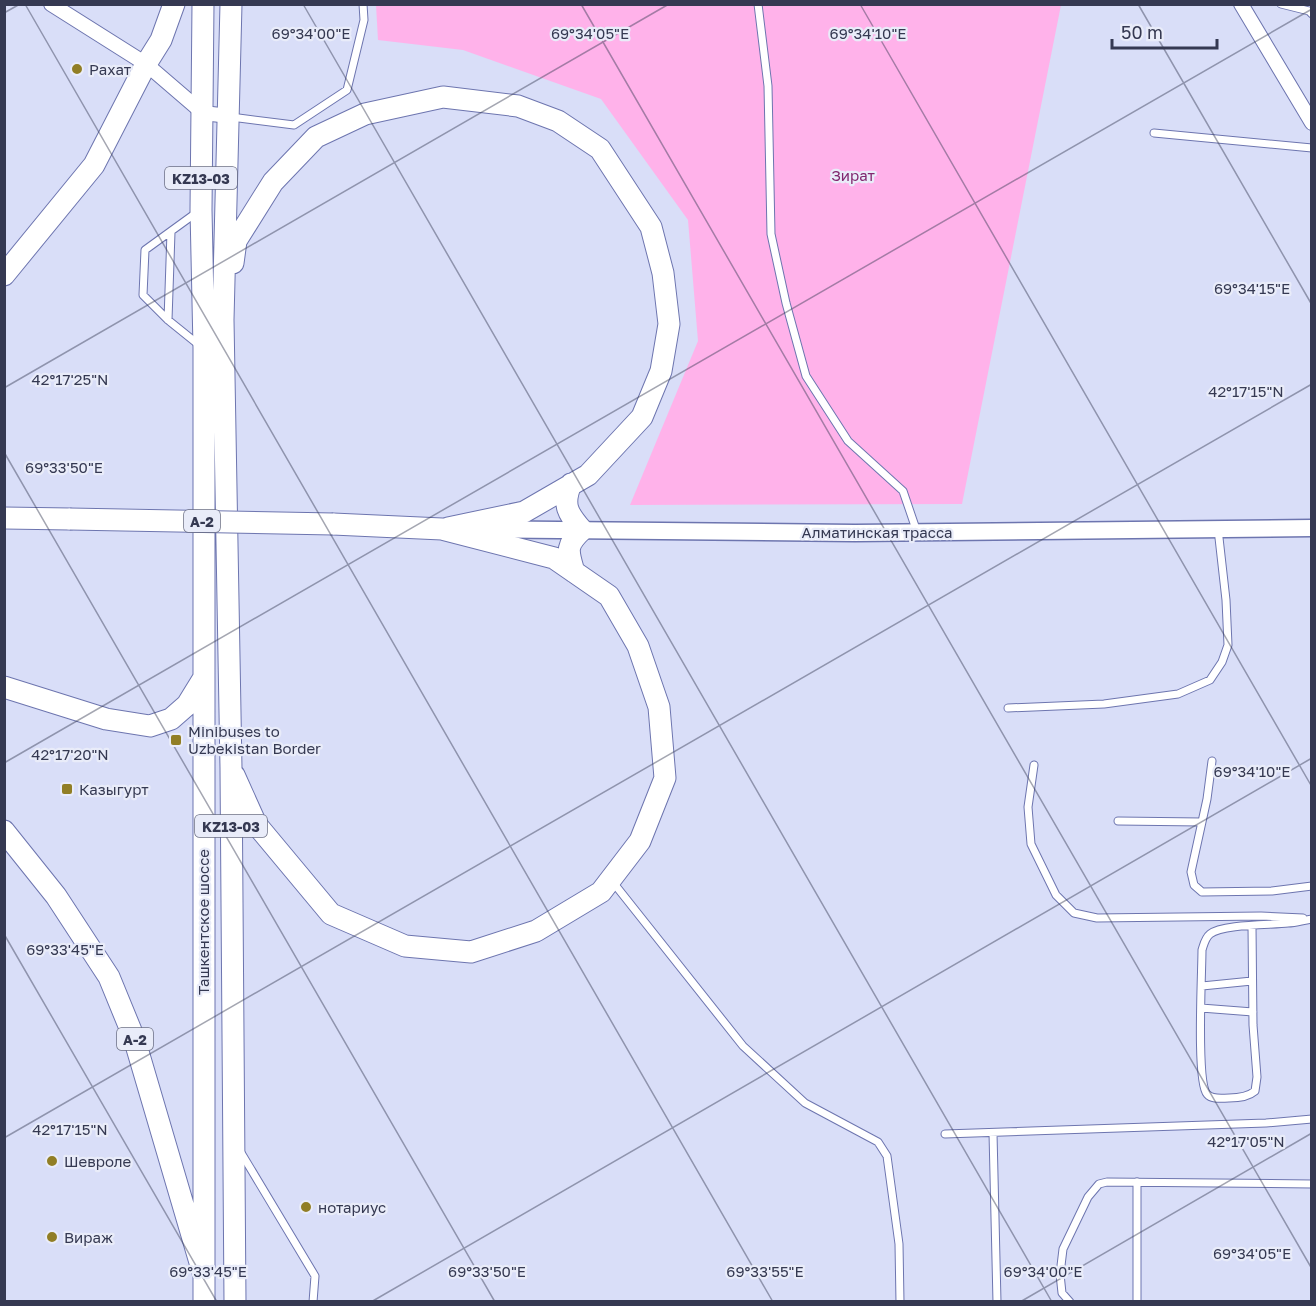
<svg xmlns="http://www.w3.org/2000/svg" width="1316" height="1306" font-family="'Golos Text',sans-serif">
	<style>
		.green { fill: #ffb2ea }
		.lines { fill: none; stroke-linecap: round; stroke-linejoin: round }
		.service-casing { stroke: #6d75af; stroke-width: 9 }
		.minor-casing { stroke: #6d75af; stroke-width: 16 }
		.tertiary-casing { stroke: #6d75af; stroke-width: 19 }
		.trunk-casing { stroke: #6d75af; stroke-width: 23 }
		.service { stroke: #fff; stroke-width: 7 }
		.minor { stroke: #fff; stroke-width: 14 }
		.tertiary { stroke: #fff; stroke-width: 16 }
		.trunk { stroke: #fff; stroke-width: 21 }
		.trunk-bridge-casing { stroke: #6d75af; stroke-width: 23; stroke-linecap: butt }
		.trunk-bridge { stroke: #fff; stroke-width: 21 }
		.ticks { fill: none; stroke: #353952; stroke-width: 1.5; stroke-opacity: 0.45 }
		.poi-dot { fill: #917e25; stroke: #e9ecf9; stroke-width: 2 }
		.labels { text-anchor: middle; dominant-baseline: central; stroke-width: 4.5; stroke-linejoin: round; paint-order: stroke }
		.shield { fill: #e9ecf9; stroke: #6b6f84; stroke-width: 1.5 }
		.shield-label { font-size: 14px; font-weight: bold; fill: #353952 }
		.poi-label { font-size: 15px; fill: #353952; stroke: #e9ecf9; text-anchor: start }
		.park-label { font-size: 15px; fill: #81276f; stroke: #e9ecf9 }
		.street-label { font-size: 15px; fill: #353952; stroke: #e9ecf9 }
		.ticks-label { font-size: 15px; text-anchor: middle; fill: #353952; stroke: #e9ecf9; stroke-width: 4.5; stroke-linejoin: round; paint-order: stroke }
	</style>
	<rect width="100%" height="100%" fill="#d9def8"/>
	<path class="green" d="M376,5h685l-99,499 -332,1 68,-164 -10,-121 -87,-121 -138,-49 -85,-10z"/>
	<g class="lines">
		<g class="service-casing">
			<path id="service" d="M758,4l10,82 3,148 15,69 20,73 42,65 55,50 14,41
				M1281,4l28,7 3,3
				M231,117l63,8 53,-35 17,-70 -1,-16
				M1154,133l158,15
				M196,213l-51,37 -2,45 25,25 31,25
				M168,320l3,-88
				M1008,708l96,-4 74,-10 32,-14 12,-18 6,-17 -2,-45 -8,-71
				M1212,761l-5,38 -16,73 3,13 8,7 70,-1 40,-5
				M1034,765l-6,42 3,37 25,51 18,18 23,5 164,-2 42,2
				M1118,821l83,1
				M612,881l131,165 62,57 73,39 9,14 12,88 1,58
				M1252,926l1,99 4,52 -2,14c-7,6 -16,7 -26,7 -7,0 -17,2 -22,-4 -11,-12 -5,-121 -5,-144 2,-6 3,-12 8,-16 12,-10 61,-9 78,-11 8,0 16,-3 24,-4
				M1202,986l50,-5
				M1201,1008l52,4
				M993,1133l4,169
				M945,1134l321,-11 46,-4
				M240,1151l75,125 -2,26
				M1137,1182v120
				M1070,1302l-8,-9 -2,-19 3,-25 25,-52 11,-13 8,-2 205,2"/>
		</g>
		<g class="minor-casing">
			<path id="minor" d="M51,4l95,60 57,49 26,3
				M1241,4l71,119"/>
		</g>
		<g class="tertiary-casing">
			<path id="tertiary" d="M470,529l385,4 457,-5"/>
		</g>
		<g class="trunk-casing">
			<path id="trunk" d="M203,4l-2,206 3,138v928
				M231,4l-8,316 8,448 4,534
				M233,263l3,-22 37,-59 43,-45 49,-23 78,-17 75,9 40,15 42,28 51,78 12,46 6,51 -8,47 -19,46 -54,58 -64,37 -76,16
				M4,275l90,-110 52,-101 15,-24 13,-36
				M571,484c-9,21 -3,30 11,46 -17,16 -14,21 -8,42
				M4,518l66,1
				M4,687l102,32 44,7 21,-7 16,-14 16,-26
				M234,775l22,49 75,90 74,32 66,6 65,-21 65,-39 39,-51 25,-63 -6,-71 -21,-61 -29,-50 -55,-38 -112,-29 -109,-5
				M4,831l52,65 53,81 25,61 70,238v26"/>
		</g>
		<use href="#service" class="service"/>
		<use href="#minor" class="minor"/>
		<use href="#tertiary" class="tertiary"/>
		<use href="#trunk" class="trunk"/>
		<g class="trunk-bridge-casing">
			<path id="trunk-bridge" d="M70,519l263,5"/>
		</g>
		<use href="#trunk-bridge" class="trunk-bridge"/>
	</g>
	<path class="ticks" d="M25,4l748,1298M303,4l749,1298M581,4l731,1265M860,4l452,783M1138,4l174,301M4,13l16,-9M4,388l665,-384M4,452l491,850M4,763l1308,-754M4,934l213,368M4,1138l1308,-754M371,1302l941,-544M1020,1302l292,-169"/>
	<g class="poi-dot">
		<circle cx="77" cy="69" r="6"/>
		<rect x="170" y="734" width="12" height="12" rx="3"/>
		<rect x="61" y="783" width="12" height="12" rx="3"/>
		<circle cx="52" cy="1161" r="6"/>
		<circle cx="306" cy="1207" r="6"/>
		<circle cx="52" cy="1237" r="6"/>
	</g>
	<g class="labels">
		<g class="shield">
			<rect x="165" y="167" width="72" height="22" rx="4.5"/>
			<rect x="184" y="510" width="36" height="22" rx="4.5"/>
			<rect x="195" y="815" width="72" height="22" rx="4.5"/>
			<rect x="117" y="1028" width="36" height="22" rx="4.5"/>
		</g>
		<g class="shield-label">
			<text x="201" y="178">KZ13-03</text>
			<text x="202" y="521">A-2</text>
			<text x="231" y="826">KZ13-03</text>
			<text x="135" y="1039">A-2</text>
		</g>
		<g class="poi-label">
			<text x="89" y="69">Рахат</text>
			<text x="188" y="731">Minibuses to<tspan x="188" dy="17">Uzbekistan Border</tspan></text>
			<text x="79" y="789">Казыгурт</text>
			<text x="64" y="1161">Шевроле</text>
			<text x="318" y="1207">нотариус</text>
			<text x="64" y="1237">Вираж</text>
		</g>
		<g class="park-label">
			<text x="853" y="175">Зират</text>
		</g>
		<g class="street-label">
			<text x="877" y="532">Алматинская трасса</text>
			<text transform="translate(203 922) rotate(-90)">Ташкентское шоссе</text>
		</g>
	</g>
	<g class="ticks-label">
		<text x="311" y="39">69°34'00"E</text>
		<text x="590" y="39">69°34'05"E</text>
		<text x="868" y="39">69°34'10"E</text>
		<text x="1252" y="294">69°34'15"E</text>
		<text x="70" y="385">42°17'25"N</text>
		<text x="1246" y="397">42°17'15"N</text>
		<text x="64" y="473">69°33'50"E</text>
		<text x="70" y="760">42°17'20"N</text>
		<text x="1252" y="777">69°34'10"E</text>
		<text x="65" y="955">69°33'45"E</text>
		<text x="70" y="1135">42°17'15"N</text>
		<text x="1246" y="1147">42°17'05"N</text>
		<text x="1252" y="1259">69°34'05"E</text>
		<text x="208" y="1277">69°33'45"E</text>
		<text x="487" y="1277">69°33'50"E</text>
		<text x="765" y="1277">69°33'55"E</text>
		<text x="1043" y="1277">69°34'00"E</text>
	</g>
	<rect width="1316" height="1306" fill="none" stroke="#353952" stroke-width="12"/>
	<path d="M1112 39v9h105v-9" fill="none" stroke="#353952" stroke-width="3"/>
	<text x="1121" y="39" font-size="18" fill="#353952" stroke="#e9ecf9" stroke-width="4.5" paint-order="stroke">50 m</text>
</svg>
